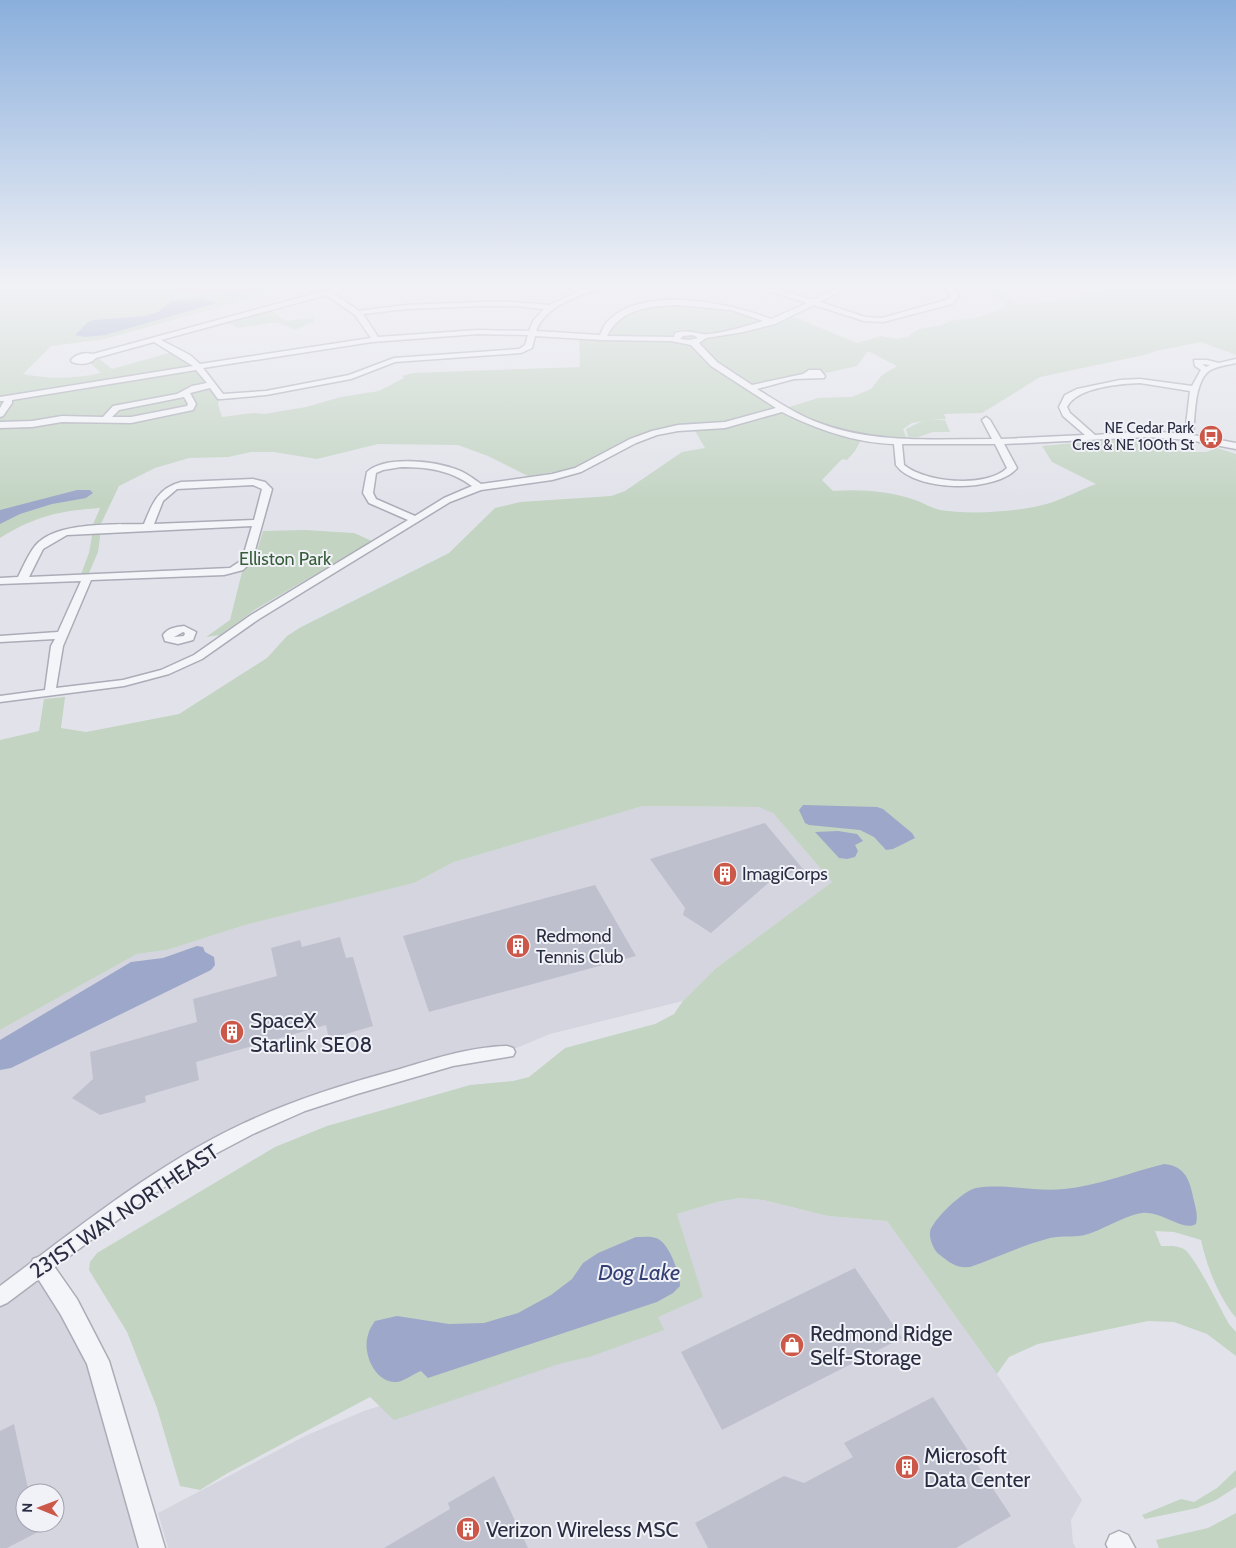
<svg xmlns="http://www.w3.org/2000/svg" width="1236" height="1548" font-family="Cabin,sans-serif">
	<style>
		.built { fill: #d4d5df; fill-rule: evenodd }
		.green { fill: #c3d4c3; fill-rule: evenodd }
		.water { fill: #9da7c9 }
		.building { fill: #bfc0cd }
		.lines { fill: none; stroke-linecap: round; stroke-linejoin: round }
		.minor-casing { stroke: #abacb7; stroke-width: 3 }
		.tertiary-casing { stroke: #abacb7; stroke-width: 3 }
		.minor { fill: #f4f5f8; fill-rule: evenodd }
		.tertiary { fill: #f4f5f8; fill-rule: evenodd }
		.labels { text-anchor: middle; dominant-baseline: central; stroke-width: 4; stroke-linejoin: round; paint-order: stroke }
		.far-poi-label { font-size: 15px; fill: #2a2c41; stroke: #f1f2f7; text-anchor: end }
		.park-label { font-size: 18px; fill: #375d3a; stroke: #f1f2f7 }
		.poi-label { font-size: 18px; fill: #2a2c41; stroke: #f1f2f7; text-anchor: start }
		.near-poi-label { font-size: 21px; fill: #2a2c41; stroke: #f1f2f7; text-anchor: start }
		.near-street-label { font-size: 21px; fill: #2a2c41; stroke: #f1f2f7 }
		.near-water-label { font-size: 22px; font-style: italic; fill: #354175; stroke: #f1f2f7 }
	</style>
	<rect width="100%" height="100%" fill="#e2e3ea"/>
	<path class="built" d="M643,806l116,1 9,2 5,4 59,69 -117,87 -32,32 -133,33 -43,18 -114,25 -166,63 -186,126 28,41 83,241h-152v-518l137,-76 30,-4 78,-25 169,-42 40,-21zM25,1493h30v30h-30z
		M740,1198l23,2 65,16 59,5 110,153 85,126 -11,20 2,23 3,5h-908l-10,-35 149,-78 57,-24 62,-20 276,-94 -25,-83 40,-12z"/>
	<path class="green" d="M0,285h299l-194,54 -54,7 -28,28c26,5 52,5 78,-1l-12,-11 9,-4 14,11 64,-18 11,6 33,39 -2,8 4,13 31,-4 11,1 42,-7 35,-10 38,-6 25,-13 -2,-2 11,-3 167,-6 -1,-31 23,2 10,-20 41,-13 68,1 51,16 17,-7 68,28 24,-7 16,3 10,-2 12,-8 23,-4 8,-4 29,-4 28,-10 -23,-22h10l23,20 55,-6 34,-11 -11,-3h141v70l-35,-13 -45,9 -12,4 -104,22 -58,36 -38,1 2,5 -16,1h15l5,12h-17l-15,5h-10l-2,-8 16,-8 -10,2 -9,6 5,13 -46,-4 -7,13 -8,9 -5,-1 -20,21 11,11c27,-2 56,0 82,9 9,3 16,8 25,10 30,5 81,2 110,-7 15,-5 30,-13 46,-19l-44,-22 -10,-16 87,-8 32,10 26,4h19l11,-4 19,6v864c-18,-22 -29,-51 -35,-78l-27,-8 -19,-1 6,15c8,0 15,-1 23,3 11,7 37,61 45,75l7,8v24l-29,-22 -33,-12 -26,-1 -110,23 -29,13 -12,17 -110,-153 -59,-5 -65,-16 -23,-2 -23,4 -40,12 26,83 -45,20 6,13 -75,27 -27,6 -168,57 -24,-23 -144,77 -26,16 -20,-4 -23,-78 -30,-76 -38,-62 1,-8 7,-9 178,-106 52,-21 143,-41 43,-4 16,-4 36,-29 90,-24 19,-10 9,-13 32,-32 117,-87 -59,-69 -14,-6 -116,-1 -189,56 -40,21 -169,42 -78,25 -30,4 -137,76v-290l39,-9 5,-32 21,-2 -4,31 25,4 93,-18 88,-56 20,-22 14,-9 148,-74 46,-45 25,-6 91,-6 14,-5 57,-39 23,-4 -14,-24 -26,3 -32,9 -57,30 -15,5 -33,5 -40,-20 -30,-11 -80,-1 -61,15 -43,-7h-23l-23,5 -39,1 -34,10 -36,18 -20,42 2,1 -3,23 -9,21 -8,1 8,-21 4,-23 -2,-1 9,-21c-41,3 -65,8 -100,30zM868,351l29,15 -15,9 -11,14 -19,8 -34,1 -35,11 -32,-21 55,-14h15l36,-8z
		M270,309l15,12 28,-3 2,3 -20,9 -18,-8 -39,6 -12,-6z
		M305,530l49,3 18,8 -116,68 -36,26 -14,2 24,-17 12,-48 12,-11 9,-30z
		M1236,1470v17l-20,13 -19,8 -52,11 -3,-4 39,-16 13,3 23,-14z
		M1236,1513v35h-77l-3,-8 52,-12z"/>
	<path class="water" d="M172,285h108l-46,12 -20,-4 -37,-2z
		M202,298l15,5 -112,32 -21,2 -9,-2 13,-13 6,-2 51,-4 13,-4 15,-12z
		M77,490h13l3,3 -7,5 -34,6 -32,10 -20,10v-14z
		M803,805l74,2 6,2 29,24 3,5 -22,11 -7,1 -12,-13 -14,-7 -51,-5 -4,-2 -6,-13z
		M838,831l19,3 6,7 -8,4 3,6 -3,6 -8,2 -8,-1 -24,-26z
		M197,946l6,1 2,5 9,5 1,8 -4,5 -200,98 -11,2v-30l131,-78 32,-4z
		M1164,1164c22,2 26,17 30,37 2,8 4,15 2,23 -13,8 -34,-13 -54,-11 -16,2 -38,16 -54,21 -11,4 -26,1 -38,4 -27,7 -54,20 -80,29 -13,1 -19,-3 -30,-12 -6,-4 -11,-16 -10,-23 2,-12 34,-42 46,-44 27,-5 59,4 88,1 32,-3 68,-17 100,-25z
		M636,1237c6,0 14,-1 20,1 13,4 24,36 24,48l-7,7 -16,9 -229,76 -7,-7c-8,3 -18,11 -25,11 -21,1 -34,-29 -28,-47 1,-5 4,-10 7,-14l22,-5 52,8 35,-1 34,-10 33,-18 21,-16 11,-16 15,-10z"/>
	<path class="building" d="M765,823l38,46 -30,10 -62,54 -28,-18 2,-7 -35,-49z
		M595,885l41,71 -207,56 -26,-76z
		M340,937l6,21 7,-1 20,69 -44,13 -3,-14 -130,37 3,18 -54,16 1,6 -46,13 -28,-17 21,-19 -3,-27 107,-30 -4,-23 84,-23 -6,-28 29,-8 2,7z
		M855,1268l47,70 -180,92 -41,-78z
		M933,1397l78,119 -55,32h-248l-13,-25 89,-47 20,7 49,-26 -9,-14z
		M14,1424l15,69h-4v30h11l2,9 -31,16h-7v-117z
		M494,1476l34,72h-144l66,-39 -2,-6z"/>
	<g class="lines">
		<g class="minor-casing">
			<path id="minor" d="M346,285h10l-23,8 26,18 47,-6 73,-3h36l34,3 28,-13 -16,-7c8,0 17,5 25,4 10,-1 19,-4 29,-4 -5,4 -15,4 -22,6 -22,7 -48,17 -57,40l64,4c2,-4 4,-10 7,-13 36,-38 122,-19 164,-3l36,-16 -58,-18 25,3 39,12 32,-15h8l-33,17 45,15 17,1 64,-18 5,-4 -8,-11h7l9,11 -7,8 -69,18 -19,-1 -50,-16 -39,19 -32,8 -37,6 -7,5 18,19 35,23 51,-11 6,-4h11l5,6 -1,2 -30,1 -37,10c18,11 37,24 57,32 57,23 118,18 178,18l-10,-19 4,-3 4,3 11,19 84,-4 -22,-19 -4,-9 6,-12 12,-6 43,-9 20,-1 52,7 9,-16 -6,-4 -1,-6h13l12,3 17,-4v4c-9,2 -19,3 -27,8 -15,11 -14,47 -16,64l43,8v6l-47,-9 -42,-3 -143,7 13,24c-21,25 -102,24 -121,-3l-2,-21c-39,-1 -78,-15 -112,-32l-57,16 -47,3 -21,4 -21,8 -55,29 -29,8 -71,10 -31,12 -191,117 -57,40 -33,15 -45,12 -124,16v-6l45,-6 6,-44 4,-7 -55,3v-6l58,-4 23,-51 -81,3v-6l18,-1c5,-10 10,-22 17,-31 20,-25 80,-21 109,-22 8,-20 14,-36 37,-42l72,-3 12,3 7,7 -20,72 -9,9 -19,5 -133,5 -28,66 -7,42 67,-8 38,-10 33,-15 57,-40 157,-95 -39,-17 -6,-10 4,-21c18,-17 69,-11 91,-2 8,3 16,9 23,14l71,-10 23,-6 55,-29 22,-8 26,-6 47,-3 51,-14 -65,-42 -20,-21 -20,-4 -69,-1 -67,-4 -3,12 -11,5 -126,9 -44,17 -85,16 -45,4h-3l-8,-11 -20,5 6,11 -3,6 -62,13 -69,-1 -30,5 -32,1v-6l32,-1 30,-5 41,1 10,-11 64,-12 15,-8 15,-3 -11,-13 -184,30v3l-9,13 -3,1v-9l4,-7h-4v-4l193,-31 -39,-24 -58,16c-7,7 -15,7 -24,4l-1,-2c5,-6 14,-8 22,-6zM326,295l29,20 16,23 -171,26 -10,-9 -29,-15zM678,305l53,5 32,11c-12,4 -49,15 -61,13 -12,-2 -14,-4 -27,-1l-1,4 -67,-1c14,-28 43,-30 71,-31zM479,306h36l29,3 -11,12 -4,10 -51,-1 -100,7 -15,-23 43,-5zM478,334l50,1 -3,10 -6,4 -125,9 -45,17 -83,16 -43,3 -20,-26 169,-26zM693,335l5,3 -8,2 -10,-1 3,-3zM1202,364l8,1 -4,2zM1140,383l50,8 -5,43 -38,-3 -52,4 -25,-22 -3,-6c10,-20 52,-23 73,-24zM184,397l4,7 -1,2 -56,11h-19l7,-7zM902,444h93l12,24c-20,20 -81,15 -103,-3zM401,467c27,0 49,3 71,19l-28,12 -29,18 -39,-17 -3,-6 3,-20 7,-3zM253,485l9,4 -8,31 -100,4 9,-23 14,-12zM252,526l-10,34 -12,8 -201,9 14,-28 24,-14z
				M1028,285l10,2v-2h27l-28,6 -8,-4z
				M184,626l12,6 -3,8 -15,4 -13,-3 -2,-6c5,-7 13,-8 21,-9zM183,632l2,1 -1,3 -10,1z
				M507,1046l6,2 2,4 -2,4 -60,10 -96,28 -52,17 -52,23 -38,20 -72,47 -136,102 -7,3v-20c78,-58 155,-121 242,-162 49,-23 99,-39 151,-53 38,-11 74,-24 114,-25z"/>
		</g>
		<g class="tertiary-casing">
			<path id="tertiary" d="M41,1256l8,3 28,40 32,62 56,187h-26l-52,-184 -26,-49 -31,-49 3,-7z
				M1119,1531l9,4 7,13h-27l-2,-4 4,-9z"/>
		</g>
		<use href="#minor" class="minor"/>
		<use href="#tertiary" class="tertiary"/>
	</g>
	<linearGradient id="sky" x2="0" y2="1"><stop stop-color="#8aafdc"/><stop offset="0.57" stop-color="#f2f2f6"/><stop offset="1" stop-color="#f2f2f6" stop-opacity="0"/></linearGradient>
	<rect width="1236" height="502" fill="url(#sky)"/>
	<defs>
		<g id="bus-disc" transform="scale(1.25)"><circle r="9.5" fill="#cc5849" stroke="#f1f2f7"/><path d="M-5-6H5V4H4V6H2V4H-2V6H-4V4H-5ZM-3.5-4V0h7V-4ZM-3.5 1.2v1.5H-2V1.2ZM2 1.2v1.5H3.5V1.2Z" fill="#fff"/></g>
		<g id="building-disc" transform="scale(1.25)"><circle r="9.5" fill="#cc5849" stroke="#f1f2f7"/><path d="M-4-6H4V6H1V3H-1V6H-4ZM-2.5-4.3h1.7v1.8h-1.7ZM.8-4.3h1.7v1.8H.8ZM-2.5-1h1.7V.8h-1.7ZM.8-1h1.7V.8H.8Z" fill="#fff"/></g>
		<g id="shop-disc" transform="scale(1.25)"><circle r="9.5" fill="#cc5849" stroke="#f1f2f7"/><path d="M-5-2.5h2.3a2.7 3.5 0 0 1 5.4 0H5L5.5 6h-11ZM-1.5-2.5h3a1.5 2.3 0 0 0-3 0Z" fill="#fff"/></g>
	</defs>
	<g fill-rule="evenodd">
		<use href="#bus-disc" x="1211" y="437"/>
		<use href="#building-disc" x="725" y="874"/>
		<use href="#building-disc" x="518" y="946"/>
		<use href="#building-disc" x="232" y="1032"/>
		<use href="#shop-disc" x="792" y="1345"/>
		<use href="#building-disc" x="907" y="1467"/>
		<use href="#building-disc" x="468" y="1529"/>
	</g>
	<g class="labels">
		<g class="far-poi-label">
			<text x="1194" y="428">NE Cedar Park<tspan x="1194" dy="17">Cres &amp; NE 100th St</tspan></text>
		</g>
		<g class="park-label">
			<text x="285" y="559">Elliston Park</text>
		</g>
		<g class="poi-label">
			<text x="742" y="874">ImagiCorps</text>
			<text x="536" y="936">Redmond<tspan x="536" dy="21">Tennis Club</tspan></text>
		</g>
		<g class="near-poi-label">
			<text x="250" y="1020">SpaceX<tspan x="250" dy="24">Starlink SE08</tspan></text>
			<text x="810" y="1333">Redmond Ridge<tspan x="810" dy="24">Self-Storage</tspan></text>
			<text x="924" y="1455">Microsoft<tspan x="924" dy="24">Data Center</tspan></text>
			<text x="486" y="1529">Verizon Wireless MSC</text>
		</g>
		<g class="near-street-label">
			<text transform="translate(124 1211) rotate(-34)">231ST WAY NORTHEAST</text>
		</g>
		<g class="near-water-label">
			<text x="639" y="1272">Dog Lake</text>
		</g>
	</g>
	<g transform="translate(40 1508) rotate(271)"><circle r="24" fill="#f1f2f7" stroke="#a1a3ae"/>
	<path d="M0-4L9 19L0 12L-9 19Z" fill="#cc5849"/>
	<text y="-8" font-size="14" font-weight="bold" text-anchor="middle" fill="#2a2c41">N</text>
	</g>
</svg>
